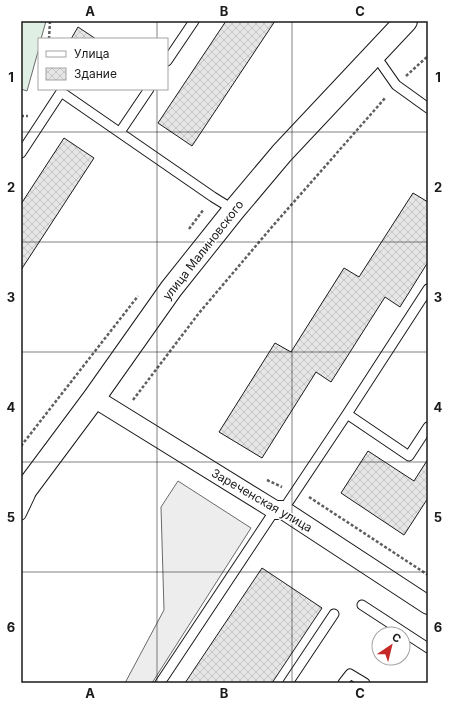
<svg xmlns="http://www.w3.org/2000/svg" width="449" height="704" font-family="Inter,sans-serif">
	<style>
		.park { fill: #e0efe3; stroke: #6a6a6a }
		.parking { fill: #ededed; stroke: #6a6a6a }
		.building { fill: url(#building-cross-hatch); stroke: #1a1a1a }
		.lines { fill: none; stroke-linecap: round; stroke-linejoin: round }
		.service-casing { stroke: #1a1a1a; stroke-width: 11 }
		.minor-casing { stroke: #1a1a1a; stroke-width: 20 }
		.tertiary-casing { stroke: #1a1a1a; stroke-width: 24 }
		.path { stroke: #5f5f5f; stroke-width: 2.5; stroke-dasharray: 3 2; stroke-linecap: butt }
		.service { stroke: #fff; stroke-width: 9 }
		.minor { stroke: #fff; stroke-width: 18 }
		.tertiary { stroke: #fff; stroke-width: 22 }
		.grid { fill: none; stroke: #1a1a1a; stroke-width: 1; stroke-opacity: 0.55 }
		.labels { text-anchor: middle; dominant-baseline: central; stroke-width: 3; stroke-linejoin: round; paint-order: stroke }
		.street-label { font-size: 12px; fill: #1a1a1a; stroke: #fff }
		.neatline { fill: none; stroke: #1a1a1a; stroke-width: 1.5 }
		.grid-label { font-size: 13px; text-anchor: middle; font-weight: bold; fill: #1a1a1a }
	</style>
	<defs>
		<pattern id="building-cross-hatch" width="8" height="8" patternUnits="userSpaceOnUse"><rect width="8" height="8" fill="#e6e6e6"/><path d="M0 0l8 8M0 8l8-8" fill="none" stroke="#c5c5c5"/></pattern>
	</defs>
	<rect width="100%" height="100%" fill="#fff"/>
	<path class="park" d="M21,21h25l-5,18h-2v9l-12,43 -6,-2z"/>
	<path class="parking" d="M178,481l73,47 -99,155h-27l39,-73 -3,-103z"/>
	<path class="building" d="M226,21h49l-83,125 -34,-23z
		M78,27l18,12h-25z
		M64,138l30,20 -73,112v-66z
		M413,193l15,9v60l-28,45 -15,-10 -54,85 -15,-10 -54,86 -43,-26 56,-89 16,9 53,-84 15,9z
		M368,451l46,30 14,-22v39l-24,37 -63,-42z
		M262,568l60,40 -50,75h-87z"/>
	<g class="lines">
		<g class="service-casing">
			<path id="service" d="M375,55l21,30 32,23
				M167,61l27,-40
				M120,132l29,-43
				M21,153l40,-61 152,105 21,13
				M347,414l62,42 19,-29
				M283,510l64,-96 81,-125
				M21,515l9,-19
				M362,605l66,43
				M160,683l115,-173
				M288,683l46,-69
				M343,683l7,-9 15,9"/>
		</g>
		<g class="minor-casing">
			<path id="minor" d="M94,398l181,112h8l145,95"/>
		</g>
		<g class="tertiary-casing">
			<path id="tertiary" d="M21,496l73,-98 77,-109 63,-79 48,-57 124,-132"/>
		</g>
		<path class="path" d="M49,39l1,-18
			M406,76l22,-20
			M21,116h7
			M189,229l15,-20
			M133,400l66,-87 72,-85 115,-131
			M21,446l117,-150
			M267,480l15,7
			M309,497l119,78"/>
		<use href="#service" class="service"/>
		<use href="#minor" class="minor"/>
		<use href="#tertiary" class="tertiary"/>
	</g>
	<path class="grid" d="M157,21v18M292,21v662M157,89v594M21,132h407M21,242h407M21,352h407M21,462h407M21,572h407"/>
	<g class="labels">
		<g class="street-label">
			<text transform="translate(203 250) rotate(-52)">улица Малиновского</text>
			<text transform="translate(262 500) rotate(30)">Зареченская улица</text>
		</g>
	</g>
	<rect width="449" height="704" fill="none" stroke="#ffffff" stroke-width="44"/>
	<rect x="38" y="38" width="130" height="52" fill="#ffffff" stroke="#a3a3a3"/>
	<rect x="46" y="51" width="20" height="6" fill="#ffffff" stroke="#a3a3a3"/>
	<text x="74" y="58" font-size="12" fill="#1a1a1a">Улица</text>
	<rect x="46" y="68" width="20" height="12" fill="url(#building-cross-hatch)" stroke="#a3a3a3"/>
	<text x="74" y="78" font-size="12" fill="#1a1a1a">Здание</text>
	<g transform="translate(391 646) rotate(35)"><circle r="19" fill="#ffffff" stroke="#a3a3a3"/>
	<path d="M0-3L7 15L0 10L-7 15Z" fill="#c62828"/>
	<text y="-6" font-size="11" font-weight="bold" text-anchor="middle" fill="#1a1a1a">С</text>
	</g>
	<rect x="22" y="22" width="405" height="660" class="neatline"/>
	<g class="grid-label">
		<text x="90" y="16">A</text>
		<text x="224" y="16">B</text>
		<text x="360" y="16">C</text>
		<text x="11" y="82">1</text>
		<text x="438" y="82">1</text>
		<text x="11" y="192">2</text>
		<text x="438" y="192">2</text>
		<text x="11" y="302">3</text>
		<text x="438" y="302">3</text>
		<text x="11" y="412">4</text>
		<text x="438" y="412">4</text>
		<text x="11" y="522">5</text>
		<text x="438" y="522">5</text>
		<text x="11" y="632">6</text>
		<text x="438" y="632">6</text>
		<text x="90" y="698">A</text>
		<text x="224" y="698">B</text>
		<text x="360" y="698">C</text>
	</g>
</svg>
